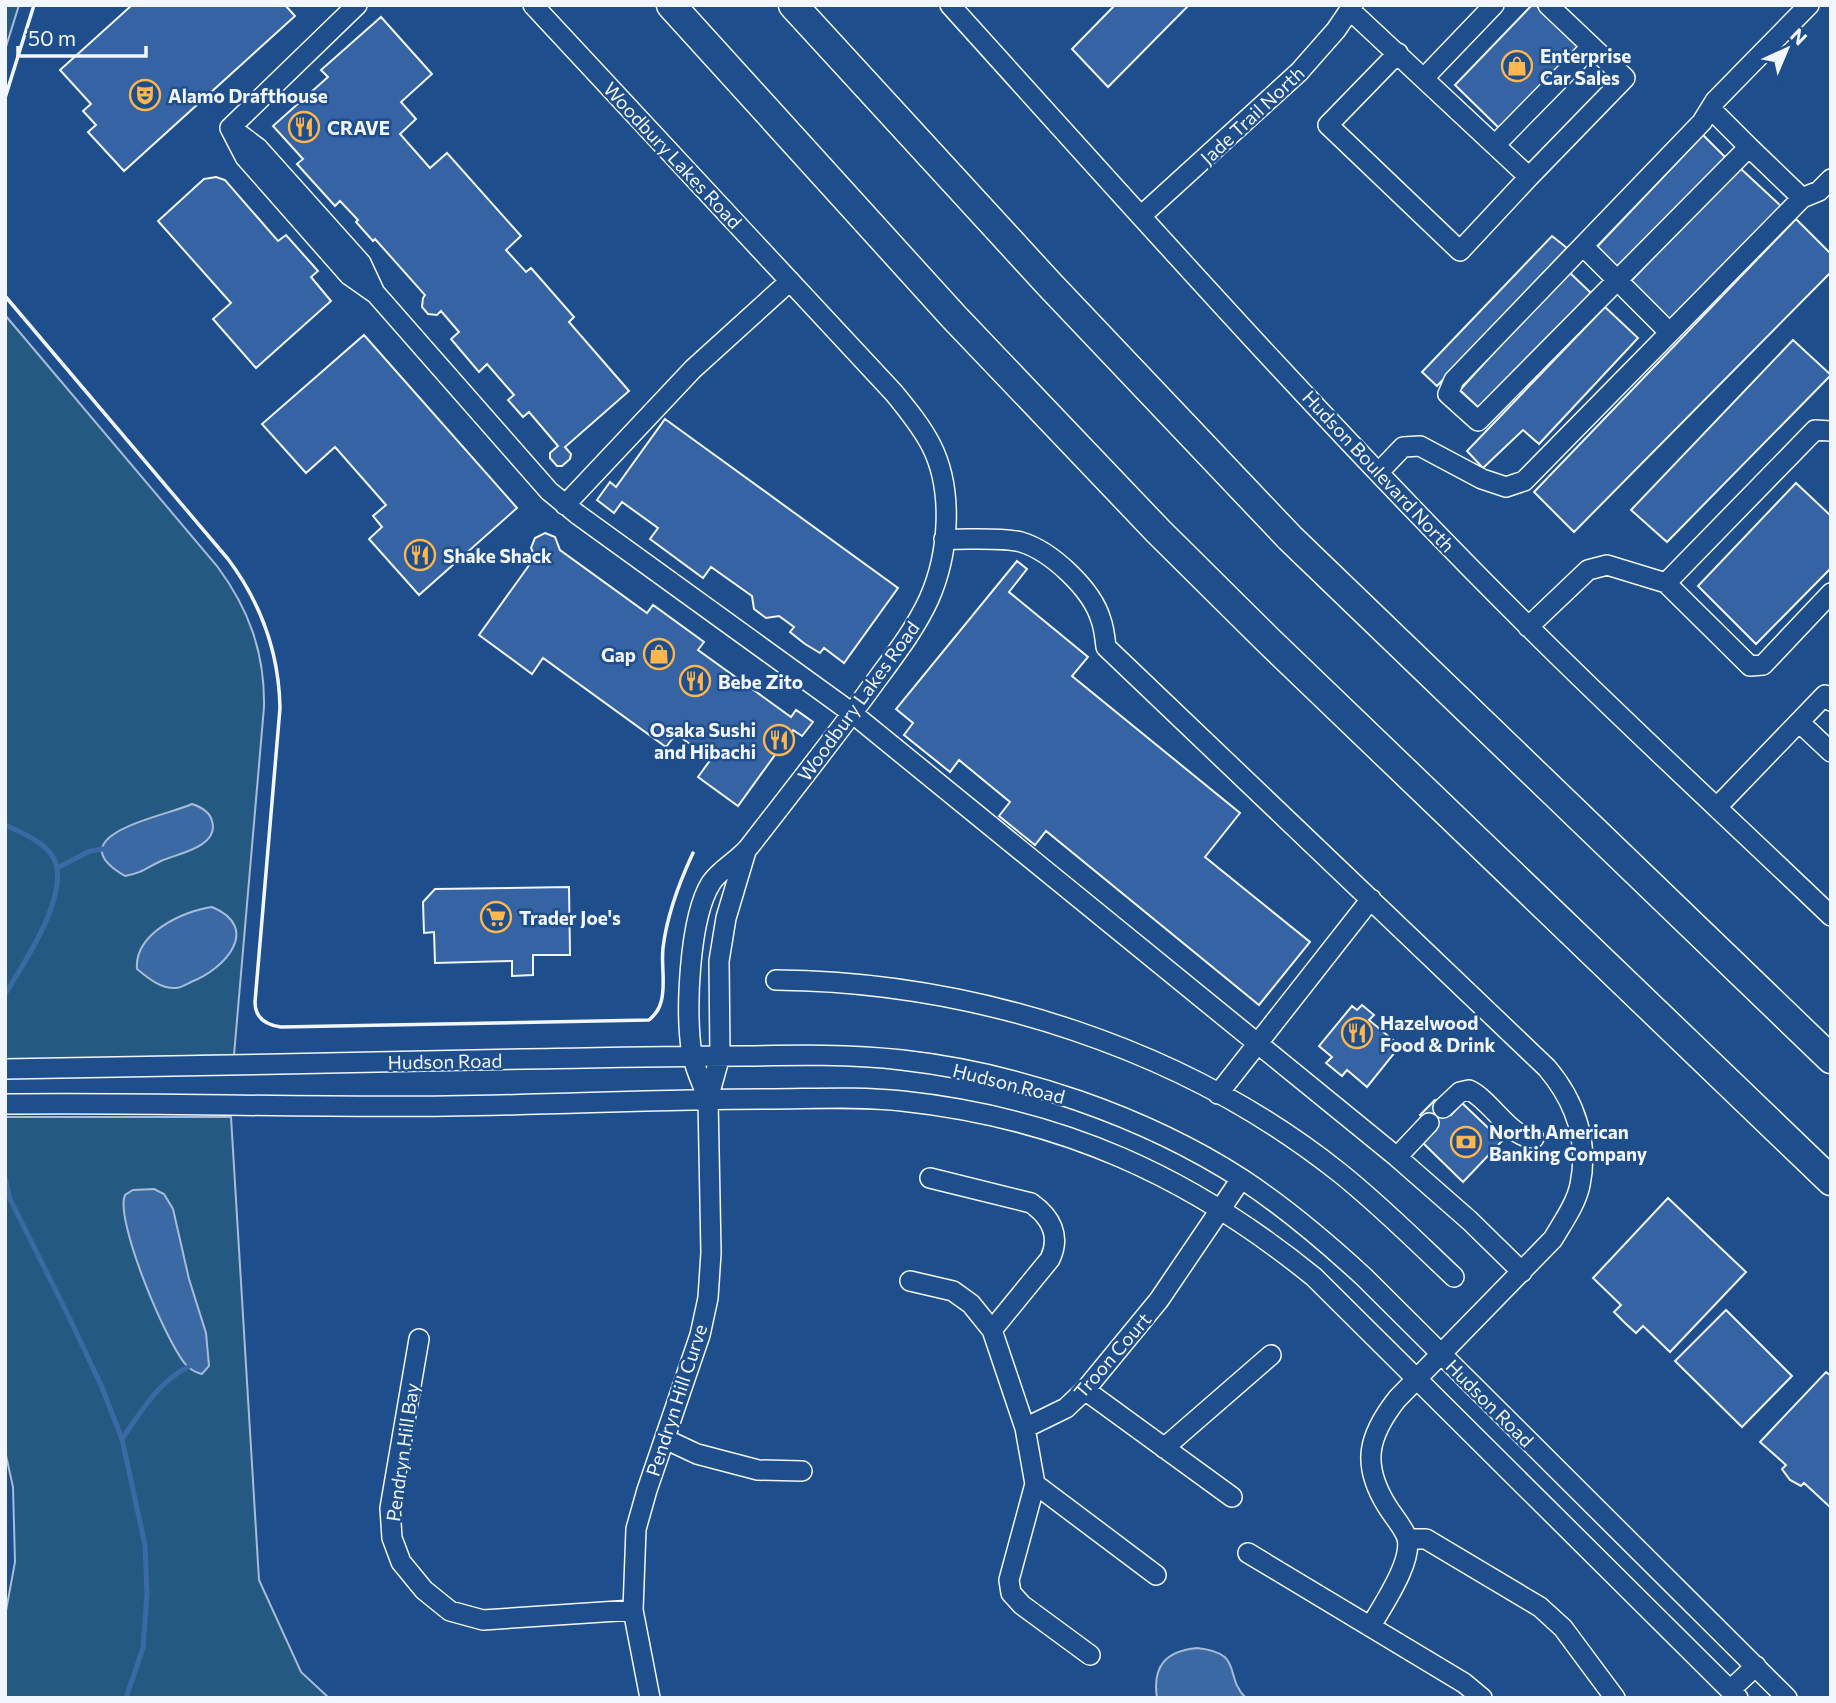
<svg xmlns="http://www.w3.org/2000/svg" width="1836" height="1703" font-family="Commissioner,sans-serif">
	<style>
		.green { fill: #245a82; stroke: #a8bbd7; stroke-width: 2 }
		.water { fill: #3b69a3; stroke: #a8bbd7; stroke-width: 2 }
		.lines { fill: none; stroke-linecap: round; stroke-linejoin: round }
		.stream { stroke: #3b69a3; stroke-width: 5 }
		.building { fill: #3563a3; stroke: #f2f6ff; stroke-width: 2 }
		.minor-casing { stroke: #f2f6ff; stroke-width: 22 }
		.highway-casing { stroke: #f2f6ff; stroke-width: 31 }
		.minor { stroke: #1f4e8c; stroke-width: 19 }
		.highway { stroke: #1f4e8c; stroke-width: 28 }
		.wall { stroke: #f2f6ff; stroke-width: 3.5 }
		.labels { text-anchor: middle; dominant-baseline: central; stroke-width: 5; stroke-linejoin: round; paint-order: stroke }
		.poi-label { font-size: 19px; font-weight: bold; fill: #f2f6ff; stroke: #1f4e8c; text-anchor: start }
		.street-label { font-size: 19px; fill: #f2f6ff; stroke: #1f4e8c }
	</style>
	<rect width="100%" height="100%" fill="#1f4e8c"/>
	<path class="green" d="M5,5h14l-14,45z
		M5,315l212,251c32,43 48,87 47,141l-30,348 -229,5z
		M5,1117h226l28,463 42,92 28,26h-324v-82l10,-54 -2,-75 -8,-36z"/>
	<path class="water" d="M192,804c9,3 18,8 20,17 8,26 -36,33 -51,40 -15,7 -19,12 -36,15 -71,-41 42,-60 67,-72z
		M212,907c50,21 13,62 -21,75 -4,2 -11,6 -15,6 -15,1 -28,-10 -39,-19 -3,-35 45,-58 75,-62z
		M154,1189l10,5 9,15 16,70 17,54 3,33 -7,8c-5,-1 -9,-3 -14,-7 -20,-19 -74,-148 -63,-172l8,-5z
		M1197,1648c48,5 26,28 49,50h-89c-5,-32 9,-47 40,-50z"/>
	<g class="lines">
		<path class="stream" d="M5,825c15,7 37,16 46,29 25,33 -28,111 -46,140
			M57,868l33,-17 13,-2
			M5,1178l5,21 58,116 33,70 21,54 23,106 2,49 -4,54 -17,50
			M122,1439c19,-27 36,-57 66,-72"/>
	</g>
	<path class="building" d="M132,5h153l10,11 -171,155 -36,-39 8,-7 -13,-14 8,-7 -31,-34z
		M1115,5h74l-81,82 -36,-38z
		M1532,5h4l43,43 -80,80 -44,-43z
		M381,17l51,57 -31,28 15,17 -16,15 30,34 17,-15 74,83 -15,14 20,22 5,-4 43,49 -5,5 60,69 -64,56 6,7 -1,5 -8,7h-5l-7,-8v-5l8,-7 -29,-34 -6,5 -15,-17 6,-5 -27,-31 -8,8 -28,-33 8,-7 -18,-21 -4,4 -9,-1 -6,-7 1,-9 2,-3 -50,-56 -2,2 -17,-19 2,-2 -18,-19 -5,5 -38,-42 6,-5 -30,-33 55,-49 -7,-7z
		M1703,135l23,23 -110,112 -21,-21z
		M1740,168l43,40 -114,115 -40,-40z
		M216,177l9,3 53,61 8,-6 32,36 -7,6 20,24 -75,67 -43,-49 18,-16 -73,-82 46,-42z
		M1796,219l35,35v18l-257,260 -40,-40z
		M1552,236l15,12 -130,138 -15,-14z
		M1568,271l24,23 -111,116 -21,-20z
		M1605,307l33,31 -99,106 -16,-14 -40,38 -16,-17z
		M364,335l153,173 -98,87 -50,-56 13,-12 -9,-11 13,-11 -51,-58 -29,26 -44,-49z
		M1793,340l38,35 -164,167 -36,-32z
		M665,419l233,169 -54,75 -20,-15 -4,5 -15,-9 -15,-12 4,-5 -15,-11 -13,2 -12,-9 -2,-13 -41,-29 -8,11 -53,-39 8,-11 -36,-26 -8,11 -17,-13 13,-18 6,5z
		M1796,483l35,33v52l-75,76 -58,-58z
		M545,533l10,4 5,13 87,63 6,-8 51,37 -6,8 93,67 5,-7 17,12 -11,14 -9,-6 -55,76 -40,-29 13,-18 -35,-25 -10,13 -123,-89 -11,16 -53,-39 56,-78 -4,-9 4,-10z
		M1017,561l10,8 -18,23 79,65 -16,19 168,137 -35,44 105,85 -51,63 -213,-174 -11,14 -36,-29 11,-14 -51,-42 -9,12 -46,-37 9,-12 -17,-14z
		M569,887l1,68h-37v20l-21,1v-15l-77,2 -1,-31 -10,1 -1,-31 12,-13z
		M1362,1005l12,10 -5,5 31,26 -33,41 -20,-17 -5,6 -16,-13 6,-6 -13,-11 33,-40 5,4z
		M1435,1100l16,15 11,-12 40,38 -39,41 -40,-39 13,-13 -16,-15z
		M1668,1198l78,74 -76,80 -27,-26 -7,7 -11,-10 -11,-11 7,-7 -28,-27z
		M1726,1310l66,66 -50,51 -67,-66z
		M1826,1372l5,4v132l-27,-25 -3,3 -11,-6 -8,-11 4,-4 -26,-23z"/>
	<g class="lines">
		<g class="minor-casing">
			<path id="minor" d="M533,5l361,388c14,17 27,33 37,52 23,45 18,109 -2,154 -16,35 -42,66 -64,97 -38,51 -77,101 -116,151 -10,13 -29,22 -38,36 -22,35 -26,131 -19,171 3,15 11,31 16,45
				M950,5c189,209 377,421 577,620 99,99 203,194 304,291
				M1350,10l179,167 96,-99 -77,-73
				M1398,53l-70,72 132,126 69,-74
				M1424,78l70,-73
				M1711,109l38,38 -271,274 -30,-27 6,-14 248,-258 13,-21 94,-96
				M230,128l15,29 104,118 27,19 173,197 28,23 275,199 545,444 73,64 52,51
				M230,128l127,-123
				M234,130l24,18 103,115 13,28
				M1495,145l96,-98
				M1749,147l53,51
				M1141,216l158,-144 37,-42 17,-25
				M1583,246l86,86
				M1379,472l24,-25 17,-1 62,33 24,8 18,-6 278,-283 17,-7 12,-12
				M565,505l128,-136 97,-88
				M944,539c21,1 59,-2 77,3 30,9 71,47 80,78 3,8 4,18 5,27l441,421c28,33 42,73 33,117 -4,19 -17,37 -27,54l-156,160c-29,37 -36,65 -10,107 6,10 17,22 20,32 6,24 -25,68 -36,88
				M1666,583l84,83 13,-1 68,-72
				M1528,627l60,-57 19,-5 59,18 149,-153 16,1
				M1799,722l32,30
				M1717,807l108,-112 6,6
				M776,980c199,2 407,68 564,193 40,32 76,68 114,104
				M5,1069c173,-3 347,-6 520,-10 73,-1 147,-3 220,-3 52,-1 105,-2 157,4 116,13 242,56 340,119 44,29 84,63 122,98l423,421
				M1218,1094l153,-195
				M5,1104c147,-2 295,4 442,2 106,-1 212,-7 319,-7 45,0 91,-3 136,2 159,17 288,75 412,176l424,421
				M1443,1108l17,-16 9,-2c22,10 42,49 65,48
				M1397,1157l32,-34
				M930,1178l101,25c20,14 30,33 19,56l-58,71
				M910,1281l43,10 18,13 21,26 33,98 10,56 -26,96 2,13 11,12 68,50
				M419,1339l-29,169 2,30 9,24 23,28 26,21 33,9 150,-10
				M1085,1390l147,107
				M1025,1428l41,-20 19,-18 74,-90 82,-121
				M665,1439l32,15 61,16 44,1
				M1164,1448l107,-93
				M1035,1484l121,91
				M1407,1539h19l114,68 23,21 52,70
				M1248,1553l216,130 18,15
				M1730,1690l26,-24
				M650,1698l-17,-88 3,-81 11,-39 53,-155 8,-37 3,-45 -3,-154 12,-43 -1,-95 7,-43 20,-67"/>
		</g>
		<g class="highway-casing">
			<path id="highway" d="M671,5l283,312 204,214 112,111 561,539
				M793,5l256,279 241,254 541,521"/>
		</g>
		<use href="#minor" class="minor"/>
		<use href="#highway" class="highway"/>
		<path class="wall" d="M5,98l29,-93
			M5,296l223,263c33,44 51,94 52,149l-25,294c0,16 11,23 26,25l368,-7c6,-5 10,-10 12,-18 5,-16 0,-37 2,-54 4,-34 16,-65 30,-95"/>
	</g>
	<defs>
		<g id="shop-ring" transform="scale(1.575)"><circle r="9.5" fill="#1f4e8c" stroke="#ffb74d" stroke-width="1.5"/><path d="M-5-2.5h2.3a2.7 3.5 0 0 1 5.4 0H5L5.5 6h-11ZM-1.5-2.5h3a1.5 2.3 0 0 0-3 0Z" fill="#ffb74d"/></g>
		<g id="theatre-ring" transform="scale(1.575)"><circle r="9.5" fill="#1f4e8c" stroke="#ffb74d" stroke-width="1.5"/><path d="M-5-5.5Q0-4 5-5.5V0Q5 5 0 6Q-5 5-5 0ZM-3.3-2.5H-1v1.5H-3.3ZM1-2.5H3.3v1.5H1ZM-2.8 1Q0 5.5 2.8 1Z" fill="#ffb74d"/></g>
		<g id="restaurant-ring" transform="scale(1.575)"><circle r="9.5" fill="#1f4e8c" stroke="#ffb74d" stroke-width="1.5"/><path d="M-5-6h1v4h1v-4h1v4h1v-4h1v5L-1.5 .5V6h-2V.5L-5-1ZM5-6V6H3V1.5H1.5Q1.5-4 5-6Z" fill="#ffb74d"/></g>
		<g id="supermarket-ring" transform="scale(1.575)"><circle r="9.5" fill="#1f4e8c" stroke="#ffb74d" stroke-width="1.5"/><path d="M-6-5.5h2.5l.6 2H6L4.5 2H-2.5L-4.4-4H-6ZM-1.5 3.2a1.3 1.3 0 1 0 .1 0ZM3 3.2a1.3 1.3 0 1 0 .1 0Z" fill="#ffb74d"/></g>
		<g id="bank-ring" transform="scale(1.575)"><circle r="9.5" fill="#1f4e8c" stroke="#ffb74d" stroke-width="1.5"/><path d="M-6-4H6V4H-6ZM0-2.3a2.3 2.3 0 1 0 0 4.6a2.3 2.3 0 1 0 0-4.6Z" fill="#ffb74d"/></g>
	</defs>
	<g fill-rule="evenodd">
		<use href="#shop-ring" x="1517" y="66"/>
		<use href="#theatre-ring" x="145" y="95"/>
		<use href="#restaurant-ring" x="304" y="127"/>
		<use href="#restaurant-ring" x="420" y="555"/>
		<use href="#shop-ring" x="659" y="654"/>
		<use href="#restaurant-ring" x="695" y="681"/>
		<use href="#restaurant-ring" x="779" y="740"/>
		<use href="#supermarket-ring" x="496" y="917"/>
		<use href="#restaurant-ring" x="1357" y="1033"/>
		<use href="#bank-ring" x="1466" y="1142"/>
	</g>
	<g class="labels">
		<g class="poi-label">
			<text x="1540" y="55">Enterprise<tspan x="1540" dy="22">Car Sales</tspan></text>
			<text x="168" y="95">Alamo Drafthouse</text>
			<text x="327" y="127">CRAVE</text>
			<text x="443" y="555">Shake Shack</text>
			<text x="636" y="654" text-anchor="end">Gap</text>
			<text x="718" y="681">Bebe Zito</text>
			<text x="756" y="729" text-anchor="end">Osaka Sushi<tspan x="756" dy="22">and Hibachi</tspan></text>
			<text x="519" y="917">Trader Joe's</text>
			<text x="1380" y="1022">Hazelwood<tspan x="1380" dy="22">Food &amp; Drink</tspan></text>
			<text x="1489" y="1131">North American<tspan x="1489" dy="22">Banking Company</tspan></text>
		</g>
		<g class="street-label">
			<text transform="translate(1252 115) rotate(-43)">Jade Trail North</text>
			<text transform="translate(673 155) rotate(47)">Woodbury Lakes Road</text>
			<text transform="translate(1379 471) rotate(47)">Hudson Boulevard North</text>
			<text transform="translate(858 701) rotate(-54)">Woodbury Lakes Road</text>
			<text transform="translate(445 1061) rotate(-1)">Hudson Road</text>
			<text transform="translate(1009 1083) rotate(14)">Hudson Road</text>
			<text transform="translate(1112 1355) rotate(-49)">Troon Court</text>
			<text transform="translate(676 1400) rotate(-72)">Pendryn Hill Curve</text>
			<text transform="translate(1490 1403) rotate(45)">Hudson Road</text>
			<text transform="translate(402 1452) rotate(-82)">Pendryn Hill Bay</text>
		</g>
	</g>
	<rect width="1836" height="1703" fill="none" stroke="#f2f6ff" stroke-width="14"/>
	<g transform="translate(1787 49) rotate(44)" stroke="#1f4e8c" stroke-width="5" paint-order="stroke">
	<path d="M0-5L12 26L0 18L-12 26Z" fill="#f2f6ff"/>
	<text y="-10" font-size="19" font-weight="bold" text-anchor="middle" fill="#f2f6ff">N</text>
	</g>
	<path d="M18 46v10h128v-10" fill="none" stroke="#f2f6ff" stroke-width="3.5"/>
	<text x="28" y="46" font-size="21" fill="#f2f6ff" stroke="#1f4e8c" stroke-width="5" paint-order="stroke">50 m</text>
</svg>
